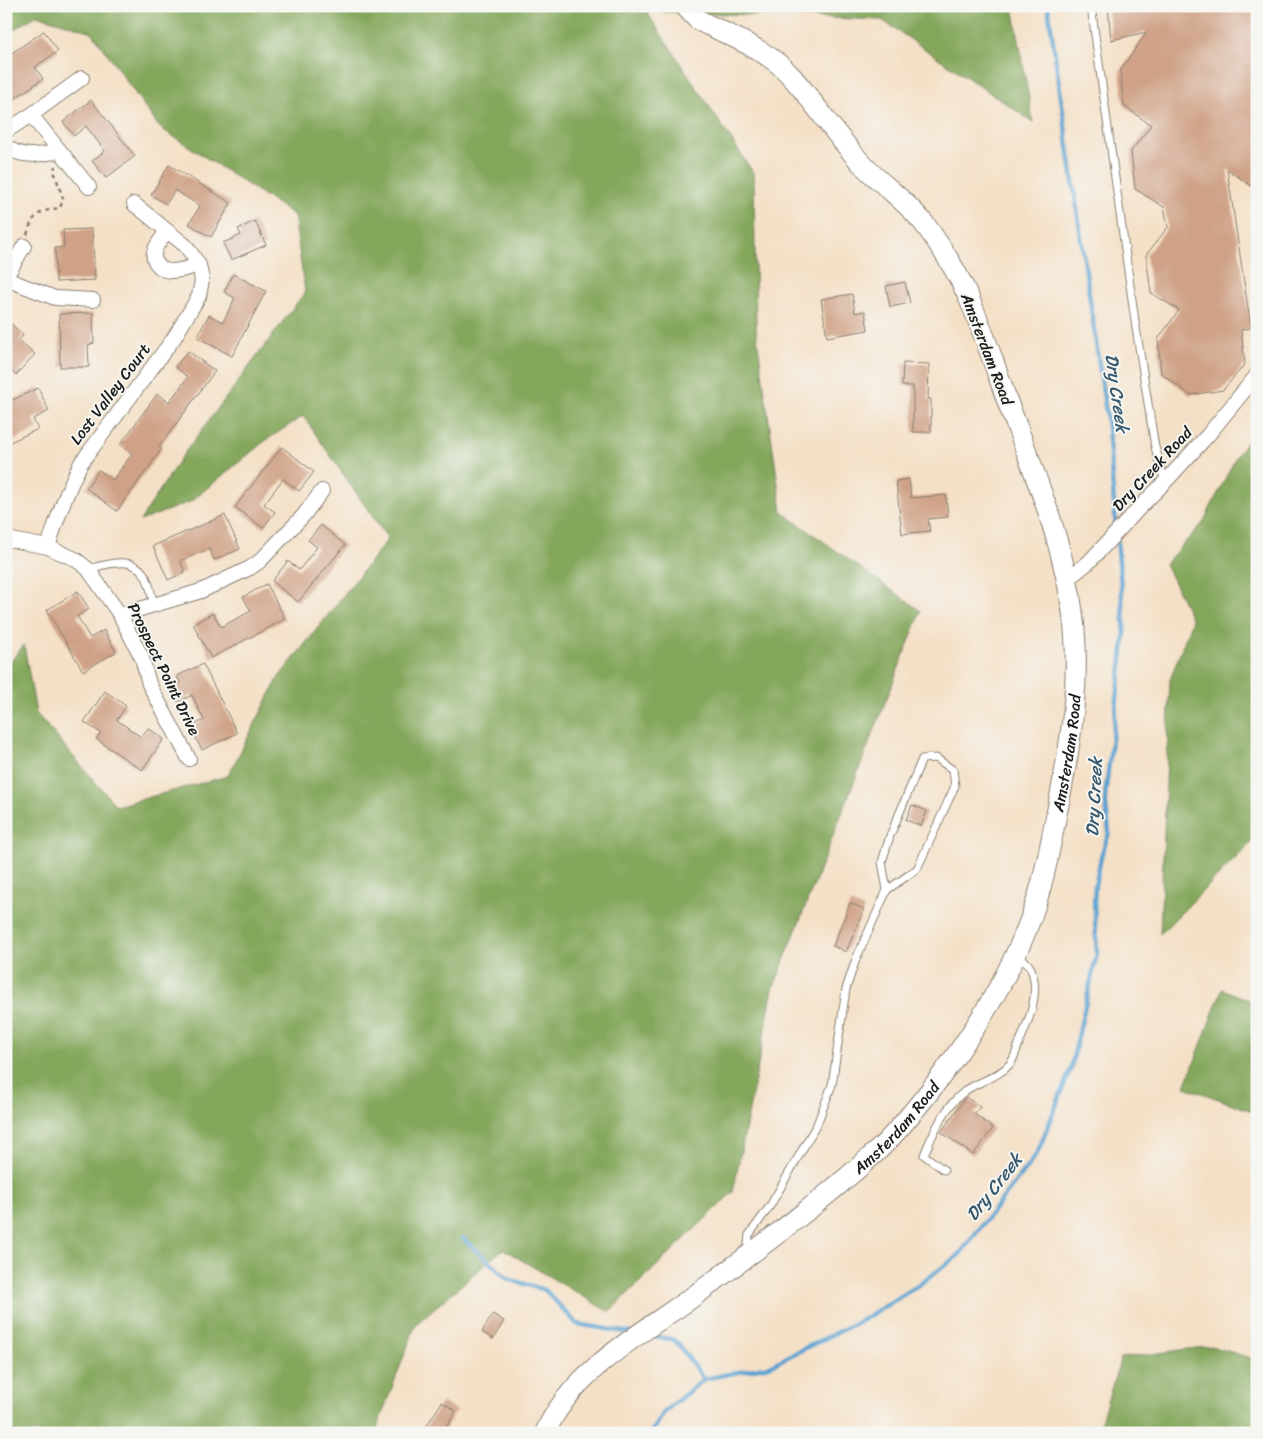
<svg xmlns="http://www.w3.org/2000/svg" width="1263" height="1439" font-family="Sriracha,sans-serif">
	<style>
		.forest { fill: #84a75c; stroke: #50623c }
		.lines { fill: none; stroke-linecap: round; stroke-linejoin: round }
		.stream { stroke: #5aa1d0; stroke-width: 4.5 }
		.building { fill: #cfa186 }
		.lane-casing { stroke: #887e71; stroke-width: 9 }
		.street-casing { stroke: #887e71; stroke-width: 16 }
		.secondary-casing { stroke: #887e71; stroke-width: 22 }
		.path { stroke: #887e71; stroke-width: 2.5; stroke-dasharray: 4 4; stroke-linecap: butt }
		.lane { stroke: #fff; stroke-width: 7 }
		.street { stroke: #fff; stroke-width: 14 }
		.secondary { stroke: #fff; stroke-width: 20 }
		.labels { text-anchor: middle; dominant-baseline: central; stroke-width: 4; stroke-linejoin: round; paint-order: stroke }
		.street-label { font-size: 16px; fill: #1c1c1c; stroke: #f6f6f2 }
		.water-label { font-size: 18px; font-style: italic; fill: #38586d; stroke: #f6f6f2 }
	</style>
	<rect width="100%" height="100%" fill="#f6f6f2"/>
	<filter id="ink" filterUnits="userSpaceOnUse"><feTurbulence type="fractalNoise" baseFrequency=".02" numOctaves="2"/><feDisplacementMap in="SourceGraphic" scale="10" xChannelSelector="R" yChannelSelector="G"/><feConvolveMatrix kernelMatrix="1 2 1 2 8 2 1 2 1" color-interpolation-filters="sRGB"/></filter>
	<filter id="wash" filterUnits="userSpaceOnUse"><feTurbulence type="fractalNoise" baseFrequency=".0096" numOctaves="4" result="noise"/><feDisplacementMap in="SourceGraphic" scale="20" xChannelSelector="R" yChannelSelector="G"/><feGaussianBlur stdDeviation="1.12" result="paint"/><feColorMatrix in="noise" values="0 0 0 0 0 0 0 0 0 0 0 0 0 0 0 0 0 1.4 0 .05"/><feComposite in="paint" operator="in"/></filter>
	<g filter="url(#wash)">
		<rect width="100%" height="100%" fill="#f4e0c6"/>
		<path class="forest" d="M6,6h1007l20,116 -151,-102 -236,-9 108,163 2,156 26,182 139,99 -148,378 -40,203 -124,120 -106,-63 -87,75 -41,109h-369v-766l18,-22 12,68 80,93 112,-30 51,-99 109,-138 -85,-123 -38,25 -75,61 -50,19 40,-62 125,-167 -11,-77 -135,-88 -67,-95 -55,-17 -31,20z
			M1257,426v411l-97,97 10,-254 22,-60 -27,-56 38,-41 33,-66z
			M1222,989l35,14v110l-72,-26z
			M1211,1346l46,14v73h-160l24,-75z"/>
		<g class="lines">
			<path class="stream" d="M1048,6l60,421 8,101
				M463,1238l45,41 37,11 32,34 54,9
				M648,1335l27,5 29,39
				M651,1433l14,-22 39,-32 65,-13 93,-46 54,-33 43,-32 78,-101 34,-86 26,-115 -3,-50 1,-17 7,-33 7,-20 -4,-37 20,-162 -8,-96"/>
		</g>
		<g id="blocks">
			<path class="building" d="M1108,6h149v184l-30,-21 24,159 -10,2 4,34 -22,26 -33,5 -29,-22 -3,-34 21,-29 -28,-17 -5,-38 22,-28 -4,-20 -29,-18 -4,-38 20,-26 -27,-19 -4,-35 27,-39 -36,8z
				M44,31l14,20 -23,16 8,12 -37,25v-47z
				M91,100l44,56 -29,22 -14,-17 13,-10 -19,-25 -12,10 -11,-14z
				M169,165l62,38 -20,34 -22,-13 11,-18 -25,-16 -9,14 -15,-9z
				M255,221l11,24 -35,15 -8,-17 18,-8 -3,-6z
				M92,229l3,51 -39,2 -1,-34 9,-1 -1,-17z
				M233,274l33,17 -34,65 -35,-19 12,-22 14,7 12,-24 -11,-6z
				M905,282l5,21 -20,4 -4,-21z
				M852,294l3,19 10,-2 3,19 -41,7 -6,-38z
				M93,313l1,30 -6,2 1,22h-29l-1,-53z
				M6,319l17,16 -4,5 16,14 -19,21 -10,-9z
				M188,351l27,20 -56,76 3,2 -45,62 -31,-23 13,-18 14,10 19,-26 -12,-9 37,-51 12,8 19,-25 -13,-10z
				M903,363l26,1 -1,35h3v33h-18v-46h-11z
				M38,388l11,23 -16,8 5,10 -32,15v-41z
				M282,447l32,25 -15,19 -16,-12 -19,25 11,8 -12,16 -28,-21z
				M909,479l2,19 35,-3 2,22 -20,2 2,12 -28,3 -6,-53z
				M225,515l15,34 -26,11 -5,-11 -29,12 5,11 -17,8 -15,-34z
				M321,525l24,20 -47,57 -26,-21 16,-20 11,9 18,-23 -9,-7z
				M267,584l18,35 -74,39 -18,-34 20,-11 8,14 30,-16 -8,-14z
				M78,591l11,18 -12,7 13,22 14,-8 12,22 -33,19 -36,-61z
				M203,664l34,69 -35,17 -12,-23 14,-7 -12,-25 -14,7 -7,-15 9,-4 -3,-7z
				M105,691l21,15 -9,14 24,17 7,-9 16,11 -22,31 -46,-31 5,-6 -17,-11z
				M912,805l15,6 -6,15 -15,-6z
				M850,903l14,6 -18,43 -13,-6z
				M966,1097l14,10 -6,7 19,14 -20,27 -32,-23z
				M493,1314l11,7 -11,18 -11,-7z
				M442,1402l14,9 -13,22h-21z"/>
		</g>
	</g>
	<g filter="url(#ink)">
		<use href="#blocks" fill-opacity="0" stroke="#887e71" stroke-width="1"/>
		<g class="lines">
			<g class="lane-casing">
				<path id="lane" d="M1091,6l45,322 19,119 10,35
					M88,569c22,-6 50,-15 60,13 3,8 4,16 6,23
					M944,1170l-20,-15c9,-22 21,-49 41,-64 14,-10 34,-14 45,-27 4,-5 6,-12 8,-18 10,-23 23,-52 13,-77 -2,-6 -9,-10 -13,-15
					M753,1251l-5,-7 1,-9 21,-29 47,-82 15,-39 14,-96 10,-30 31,-69 30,-21 38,-83 -2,-16 -17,-12 -14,1 -32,77 -8,26 5,28"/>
			</g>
			<g class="street-casing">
				<path id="street" d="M31,115l58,72
					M6,131l25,-16 51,-37
					M6,146c15,13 35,9 53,5
					M167,231c-7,10 -20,23 -9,34 3,4 9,6 14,6 9,0 19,-4 27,-6
					M6,277l18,-31
					M6,279l49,19 38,2
					M6,539l42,8 27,12 13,10 32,46 22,43 7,26 40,75
					M48,547c9,-29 19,-57 33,-84l93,-125 25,-42 3,-16 -3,-15 -13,-19 -52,-42
					M1066,580l23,-18 55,-59 21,-21 43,-47 49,-60
					M120,615l81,-24 49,-23 10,-7 43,-45 19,-25"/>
			</g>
			<g class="secondary-casing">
				<g id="secondary">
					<path id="s1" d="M545,1433c27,-62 96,-99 149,-137 62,-46 125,-92 182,-144 20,-18 36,-39 53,-60 42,-54 80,-113 103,-177 13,-36 19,-75 27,-113 12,-60 22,-124 14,-186 -9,-73 -39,-144 -65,-213 -13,-36 -25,-74 -41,-109 -11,-24 -25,-46 -41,-68 -18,-24 -44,-41 -64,-62 -16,-18 -31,-37 -45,-56 -13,-16 -25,-34 -41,-46 -17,-13 -36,-22 -55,-31 -7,-4 -17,-7 -24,-12 -1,-1 -11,-12 -12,-13"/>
				</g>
			</g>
			<path class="path" d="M27,235c6,-21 12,-24 33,-27l3,-9 -9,-28 1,-5"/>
			<use href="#lane" class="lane"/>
			<use href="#street" class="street"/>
			<use href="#secondary" class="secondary"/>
		</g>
	</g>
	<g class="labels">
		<g class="street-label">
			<text transform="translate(987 349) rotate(69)">Amsterdam Road</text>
			<text transform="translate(110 394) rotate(-53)">Lost Valley Court</text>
			<text transform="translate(1152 469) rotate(-47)">Dry Creek Road</text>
			<text transform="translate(164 669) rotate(64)">Prospect Point Drive</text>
			<text stroke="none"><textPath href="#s1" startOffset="889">Amsterdam Road</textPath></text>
			<text stroke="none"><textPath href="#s1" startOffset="469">Amsterdam Road</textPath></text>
		</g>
		<g class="water-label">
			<text transform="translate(1117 393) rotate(82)">Dry Creek</text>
			<text transform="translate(1094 797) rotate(-87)">Dry Creek</text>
			<text transform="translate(994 1187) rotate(-52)">Dry Creek</text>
		</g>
	</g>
	<rect width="1263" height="1439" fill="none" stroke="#f6f6f2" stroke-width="25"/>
</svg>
